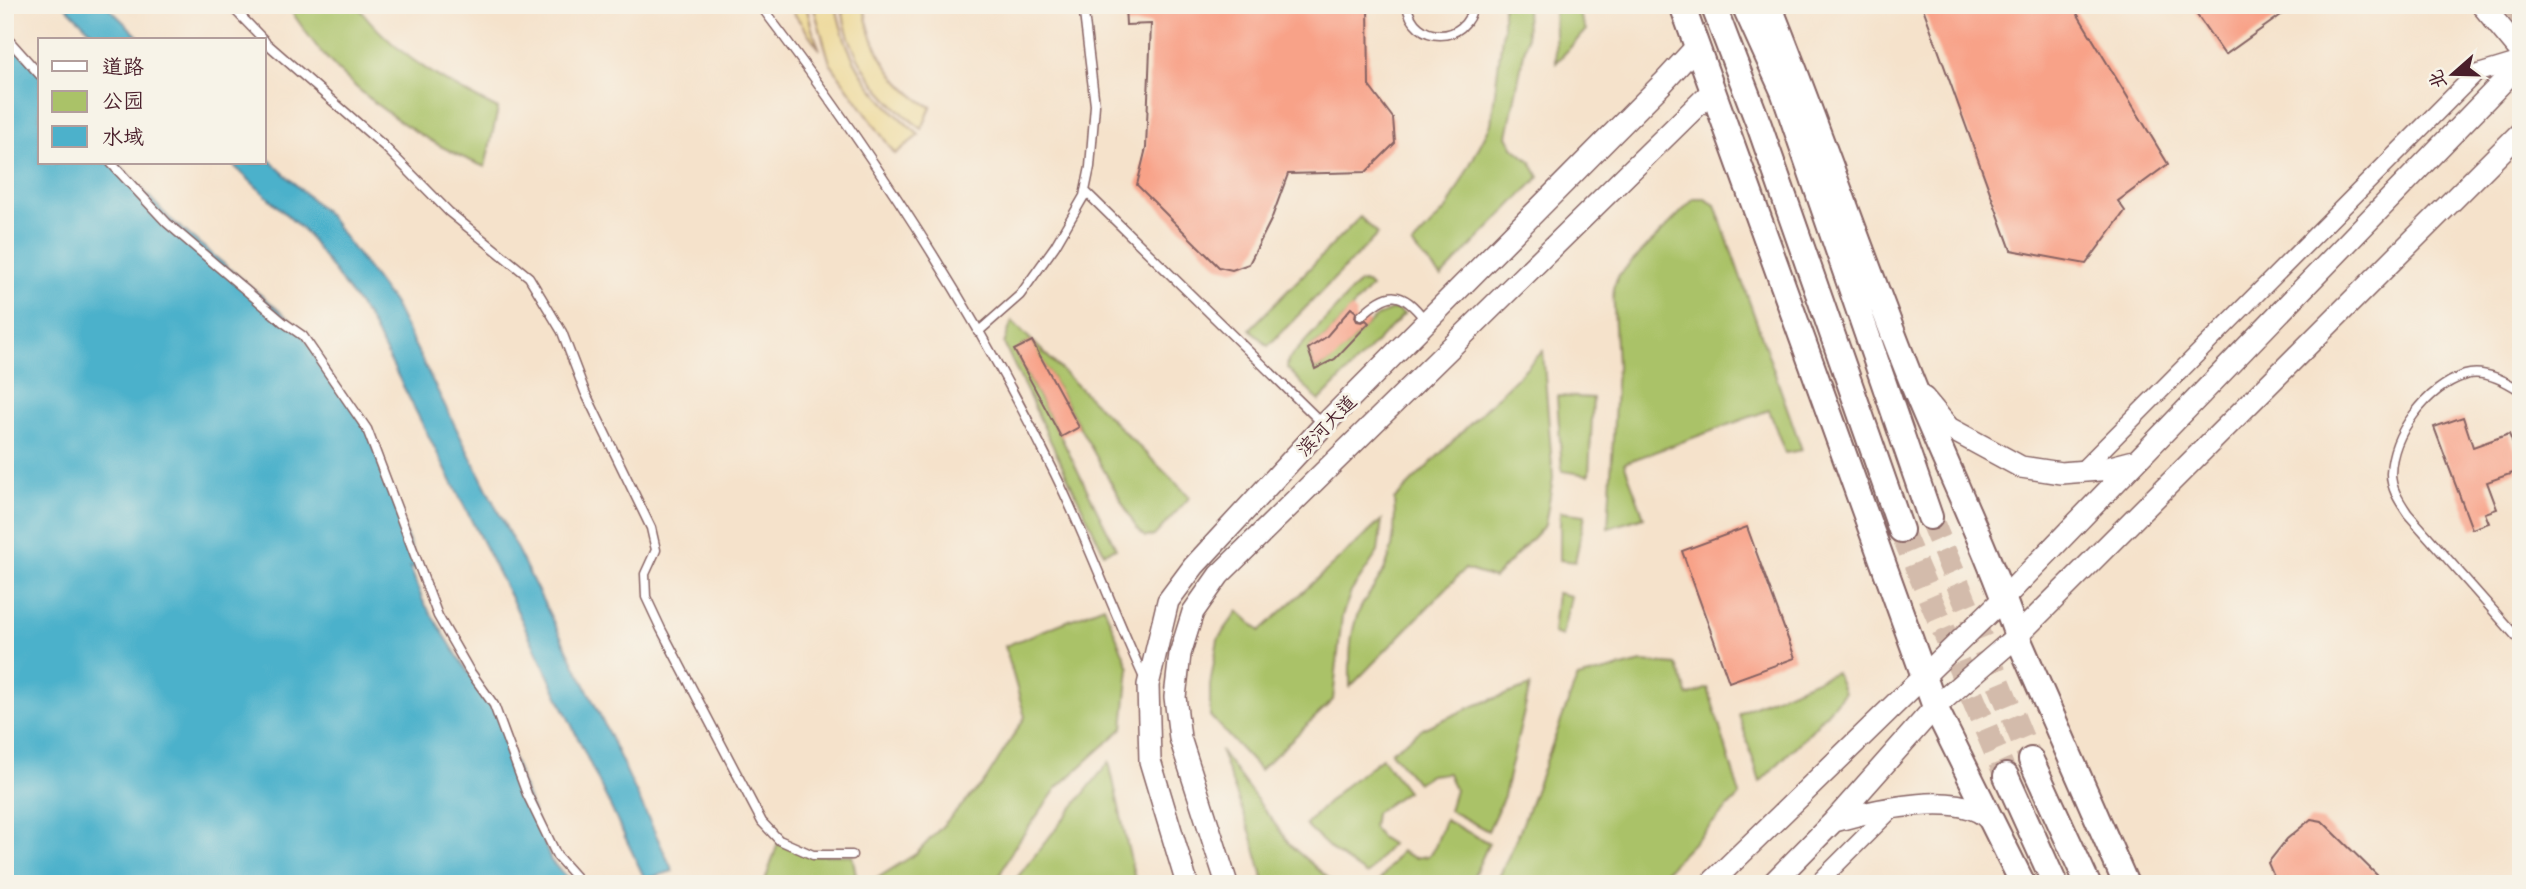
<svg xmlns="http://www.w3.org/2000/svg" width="2526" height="889" font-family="'Patrick Hand','LXGW WenKai TC',sans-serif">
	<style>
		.green { fill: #aac268; stroke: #7a704a; stroke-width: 2 }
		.sand { fill: #eeda9e; stroke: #9c7c64; stroke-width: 2 }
		.water { fill: #4cb1cb; stroke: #4b687b; stroke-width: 2 }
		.building { fill: #f8a288 }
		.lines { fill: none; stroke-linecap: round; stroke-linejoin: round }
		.secondary-tunnel { stroke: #d3bbab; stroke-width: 21; stroke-dasharray: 21 10; stroke-linecap: butt }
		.primary-tunnel { stroke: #d3bbab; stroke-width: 24; stroke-dasharray: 24 12; stroke-linecap: butt }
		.lane-casing { stroke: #866363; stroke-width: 11 }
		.street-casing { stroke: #866363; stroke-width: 19 }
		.secondary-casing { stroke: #866363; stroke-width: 24 }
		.primary-casing { stroke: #866363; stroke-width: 28 }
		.lane { stroke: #fff; stroke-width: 8 }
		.street { stroke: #fff; stroke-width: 16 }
		.secondary { stroke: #fff; stroke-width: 21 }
		.primary { stroke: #fff; stroke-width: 24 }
		.labels { text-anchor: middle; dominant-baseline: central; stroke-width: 6; stroke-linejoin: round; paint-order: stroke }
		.street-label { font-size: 19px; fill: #4a1f2b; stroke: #f7f3e8 }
	</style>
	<rect width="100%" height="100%" fill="#f7f3e8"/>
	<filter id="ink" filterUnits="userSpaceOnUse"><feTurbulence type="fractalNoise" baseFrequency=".0143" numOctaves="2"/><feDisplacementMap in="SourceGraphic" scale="14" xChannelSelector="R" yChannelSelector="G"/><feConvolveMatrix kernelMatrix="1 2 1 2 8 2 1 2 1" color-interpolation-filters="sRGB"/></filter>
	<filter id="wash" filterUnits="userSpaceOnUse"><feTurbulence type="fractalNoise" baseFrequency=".00686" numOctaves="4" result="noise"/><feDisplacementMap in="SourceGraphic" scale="28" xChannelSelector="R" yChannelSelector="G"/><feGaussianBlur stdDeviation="1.57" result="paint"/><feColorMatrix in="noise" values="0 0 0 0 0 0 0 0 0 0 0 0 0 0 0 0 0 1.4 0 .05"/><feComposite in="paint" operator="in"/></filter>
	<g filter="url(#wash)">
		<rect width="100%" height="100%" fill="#f5e2cb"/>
		<path class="green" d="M287,5h70c36,49 88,78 141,104l-13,58c-60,-24 -120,-65 -163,-114 -12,-14 -24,-32 -35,-48z
			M1503,5h23l1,33 -20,98 7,12 17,14 8,15 -98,100 -29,-32 36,-38 43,-83 12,-96z
			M1554,5h22l10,25 -30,33z
			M1694,199h11l10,6 87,245 -17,3 -16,-43 -145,53 20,54 -36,11 9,-162 -4,-78 6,-13z
			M1360,217l18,17 -110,112 -18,-17z
			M1359,283h8l4,4 -45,50 -18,12 7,20c34,-13 48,-54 81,-60l8,5 -85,87 -32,-33 1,-8z
			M1012,321l178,176 -36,39 -9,1 -9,-10 -105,-186 -17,10 47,86 55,111 -12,5 -100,-209z
			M1543,351l10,127 -8,47 -51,53 -29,-9 -115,118c0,-21 -1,-44 5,-65 5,-20 21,-34 29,-52 11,-22 12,-47 10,-70z
			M1557,396l36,2 -4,77 -27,-4z
			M1560,512l25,3 -10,47 -15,-2z
			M1382,520l-4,32 -27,40 -9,24 -9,84 -73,70 -50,-54v-31l8,-46 20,-28 22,20z
			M1557,593l14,3 -9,40 -9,-3z
			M1104,606l25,62 -6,60 -66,60 -44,61 -18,35h-127l49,-31 68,-72 40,-64 -20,-71z
			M1642,662l35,3 11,31 20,-8 32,107 -87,89h-157l24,-53 57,-153z
			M1836,672l8,21 -33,38 -51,51 -21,-67 8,-6z
			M1530,686l-26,110 -16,35 -39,-21 6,-20 -7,-17 -18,2 -13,8 -26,-31 33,-24 52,-23z
			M1220,750l72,97 43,37h-70l-14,-50z
			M1382,758l25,33 -32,22 -2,14 7,10 11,7 -24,31 -33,-23 -29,-27 39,-38z
			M1109,762l27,122h-124z
			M1445,820l44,23 -19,41 -92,-1 23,-32 13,7 14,-2 7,-9z
			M779,840l34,15h39l6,29h-87l-6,-3z"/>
		<path class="sand" d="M788,5h18l6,24 8,21z
			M813,5h23c11,60 38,91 83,130l-24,19 -65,-91z
			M842,5h22c5,41 30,82 67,102l-9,22c-40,-29 -76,-74 -80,-124z"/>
		<path class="water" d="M64,5h42l36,35h-42z
			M5,31l35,42v90h78l50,54 127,107 72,105 52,141 -9,-3 13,34 44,70 26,33 58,157 22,23h-568z
			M264,155l64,60 66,89 205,409 74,158 -28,8 -131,-275 -145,-285 -63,-86 -75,-70h33z"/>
		<g id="blocks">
			<path class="building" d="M1125,5h243l1,81 24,32 2,25 -29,29 -78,2 -17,46 -22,44 -17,6 -13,-3 -82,-82 9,-37 5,-124 -25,1z
				M1922,5h150l96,159 -50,37 7,10 -39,53 -75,-14z
				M2190,5h105l-70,50z
				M1351,308l5,4 -1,5 2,4 5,1 4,-2 3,3 -34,36 -20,10 -7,-20 18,-12z
				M1032,341l47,86 -18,10 -47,-87z
				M2463,417l10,30 36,-13 12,30v6l-34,12 10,27 -12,4 4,10 -17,6 -38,-102z
				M1747,527l48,131 -66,24 -47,-131z
				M2311,819l11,2 64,63h-109l-9,-21 19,-24z"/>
		</g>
	</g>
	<g filter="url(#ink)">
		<use href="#blocks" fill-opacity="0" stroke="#866363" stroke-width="2"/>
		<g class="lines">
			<path class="secondary-tunnel" d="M2512,5l9,11"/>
			<path class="primary-tunnel" d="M1930,517l101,243
				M1901,530l105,246"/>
			<g class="lane-casing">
				<path id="lane" d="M230,5l34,35
					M760,5c112,147 214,303 295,469 33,67 58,137 89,204
					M1407,5c6,40 60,40 66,0
					M5,36l35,39
					M264,41l120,105 65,66 80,65 33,55 23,60 66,136 5,22 -11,24 1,23 15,32 101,193 17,18 34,15h39
					M111,163l56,60 116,99 20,14 64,93 71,187 31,54 25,35 33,89 30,62 25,28
					M1085,191l237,232
					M1361,316c28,-26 40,-27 64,4
					M978,332l42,-37 35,-49 29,-50 6,-29 5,-62 -12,-100
					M2521,391c-15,-10 -37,-22 -56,-16 -38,13 -73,58 -74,99 0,15 9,28 17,40l113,128"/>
			</g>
			<g class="street-casing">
				<path id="street" d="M2080,472l395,-398 46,-14
					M1817,884l77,-77"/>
			</g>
			<g class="secondary-casing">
				<path id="secondary" d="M2482,5l39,47
					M1924,398l25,30 72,39 40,6 38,-3 35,-9
					M1835,821c35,-10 135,-35 158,4
					M1187,884l-37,-123 -2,-76 20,-84 26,-35 130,-141 339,-342 33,-36
					M1227,884l-47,-146 -5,-41 5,-43 13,-42 26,-37 493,-484
					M1710,884l294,-286 517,-535
					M1772,884l61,-62 102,-115 82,-71 504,-504"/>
			</g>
			<g class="primary-casing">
				<path id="primary" d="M1682,5l253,702 88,177
					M1713,5l46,120 142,405
					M1744,5l39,86 147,426
					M1769,5c51,126 94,255 145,382 34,83 74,164 103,249l109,248
					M2031,760l57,124
					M2006,776l49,108"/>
			</g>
			<use href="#lane" class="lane"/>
			<use href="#street" class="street"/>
			<use href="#secondary" class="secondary"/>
			<use href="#primary" class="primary"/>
		</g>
	</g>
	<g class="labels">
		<g class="street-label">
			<text transform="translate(1326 425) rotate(-46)">滨河大道</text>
		</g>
	</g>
	<rect width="2526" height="889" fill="none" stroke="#f7f3e8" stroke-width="28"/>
	<rect x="38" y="38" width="228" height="126" fill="#f7f3e8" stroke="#b29e9c" stroke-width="2"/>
	<rect x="52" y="61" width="35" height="10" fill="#ffffff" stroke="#b29e9c" stroke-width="2"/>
	<text x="102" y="74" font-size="21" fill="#4a1f2b">道路</text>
	<rect x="52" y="91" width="35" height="21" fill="#aac268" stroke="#b29e9c" stroke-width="2"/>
	<text x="102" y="108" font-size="21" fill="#4a1f2b">公园</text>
	<rect x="52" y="126" width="35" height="21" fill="#4cb1cb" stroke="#b29e9c" stroke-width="2"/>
	<text x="102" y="144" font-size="21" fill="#4a1f2b">水域</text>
	<g transform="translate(2453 74) rotate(250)" stroke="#f7f3e8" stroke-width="5" paint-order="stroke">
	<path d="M0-5L12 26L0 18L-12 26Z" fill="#4a1f2b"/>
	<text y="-10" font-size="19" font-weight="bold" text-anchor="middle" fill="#4a1f2b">北</text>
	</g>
</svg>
